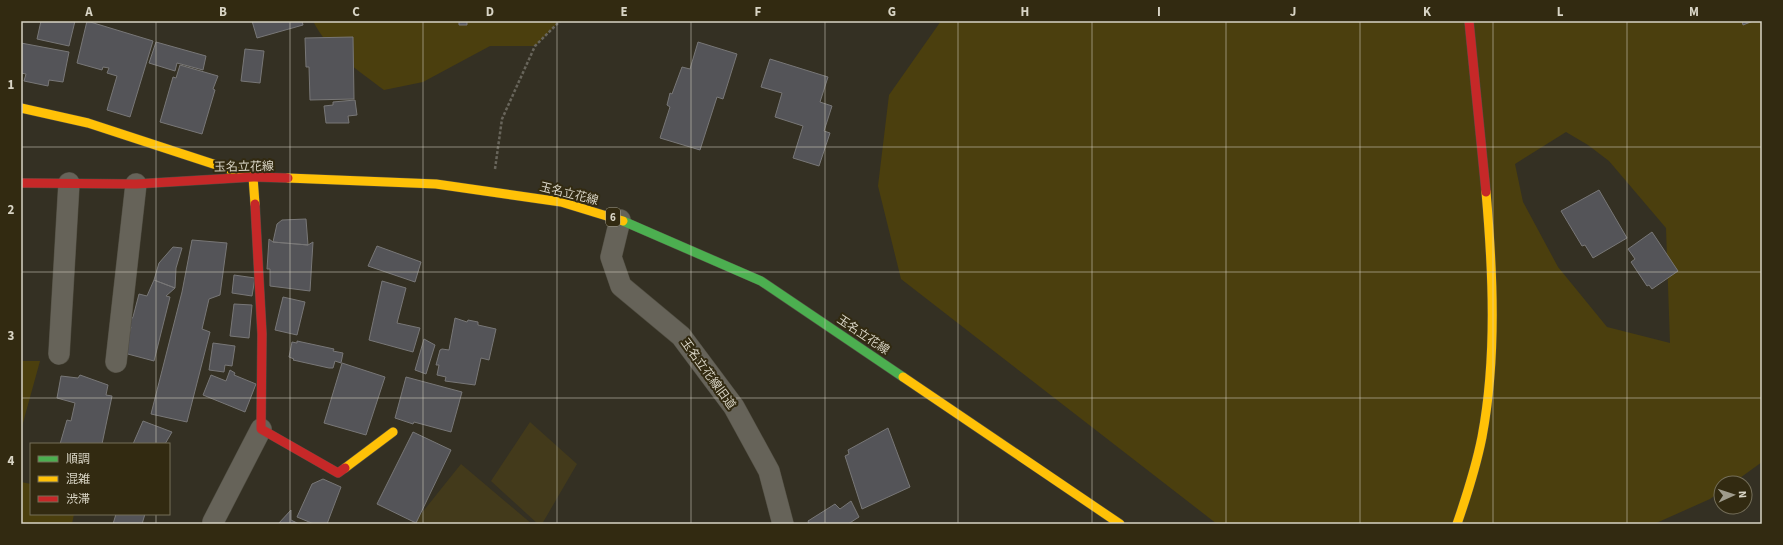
<svg xmlns="http://www.w3.org/2000/svg" width="1783" height="545" font-family="'Source Sans 3','Noto Sans JP',sans-serif">
	<style>
		.built { fill: #433a1b }
		.green { fill: #4b3f0e; fill-rule: evenodd }
		.building { fill: #545458; stroke: #787777 }
		.lines { fill: none; stroke-linecap: round; stroke-linejoin: round }
		.street-casing { stroke: #504d41; stroke-width: 22 }
		.fast-casing { stroke: #504d41; stroke-width: 10 }
		.slow-casing { stroke: #504d41; stroke-width: 10 }
		.jam-casing { stroke: #504d41; stroke-width: 10 }
		.path { stroke: #68655b; stroke-width: 2.5; stroke-dasharray: 3 2; stroke-linecap: butt }
		.street { stroke: #666359; stroke-width: 21 }
		.fast { stroke: #4caf50; stroke-width: 9 }
		.slow { stroke: #ffc107; stroke-width: 9 }
		.jam { stroke: #c62828; stroke-width: 9 }
		.grid { fill: none; stroke: #d8d4c5; stroke-width: 1; stroke-opacity: 0.55 }
		.labels { text-anchor: middle; dominant-baseline: central; stroke-width: 4; stroke-linejoin: round; paint-order: stroke }
		.shield { fill: #322a11; stroke: #a6a18f; stroke-width: 1 }
		.shield-label { font-size: 11px; font-weight: bold; fill: #d8d4c5 }
		.street-label { font-size: 12px; fill: #d8d4c5; stroke: #322a11 }
		.neatline { fill: none; stroke: #d8d4c5; stroke-width: 1.5 }
		.grid-label { font-size: 13px; text-anchor: middle; font-weight: bold; fill: #d8d4c5 }
	</style>
	<rect width="100%" height="100%" fill="#343023"/>
	<path class="built" d="M530,422l47,42 -35,60h-4l-47,-43z
		M461,464l71,60h-119z"/>
	<path class="green" d="M313,21h247l-25,25h-45l-67,36 -39,8c-25,-19 -57,-40 -71,-69z
		M941,21h821v441l-29,21h-12v8l-11,8 -56,25h-437l-316,-245 -23,-93 11,-91zM1566,132l22,13 21,16 57,67 4,115 -63,-16 -49,-60 -35,-65 -8,-38z
		M21,361h19l-19,69z
		M21,482l10,2v30h43l-2,10h-51z"/>
	<path class="building" d="M41,21h34l-6,25 -32,-7z
		M87,21l66,20 -23,76 -23,-7 10,-34 -10,-3 2,-5 -6,-1 -1,3 -25,-7z
		M252,21h50l1,4 -46,13z
		M459,21h8v4h-8z
		M1742,21h11l-10,4z
		M353,37l1,62 -44,1 -1,-33h-3l-1,-29z
		M156,42l50,14 -3,14 -26,-7 -2,8 -26,-8z
		M698,42l39,12 -14,45 -6,-2 -17,53 -40,-12 10,-31 -3,-2 3,-12 2,1 10,-27 8,2z
		M21,43l48,9 -6,30 -14,-2 -1,6 -24,-5 2,-7 -5,-1z
		M245,49l19,2 -4,32 -19,-2z
		M770,59l58,18 -8,25 12,4 -8,25 6,2 -11,33 -26,-8 10,-32 -28,-9 7,-24 -21,-6z
		M180,65l38,11 -5,13 2,1 -13,44 -42,-12 13,-45 3,1z
		M355,100l2,15 -9,1 1,7h-23l-2,-17 9,-1v-3z
		M1599,190l28,48 -34,20 -8,-13 -3,1 -21,-35z
		M306,219l2,26 -35,-3 4,-18 5,-4z
		M1652,232l26,39 -26,18 -3,-4 -2,1 -16,-24 4,-3 -7,-10z
		M269,239l4,3 35,3 5,-3 -3,49 -40,-5v-17h-3z
		M192,240l35,3 -7,52 -11,4 -7,30 8,3 -23,90 -36,-8 31,-122z
		M377,246l44,16 -6,20 -47,-16z
		M173,247l9,1 -6,20 -1,20 -21,-8 5,-17z
		M234,275l21,3 -3,18 -20,-3z
		M154,280l21,8 -9,8 4,1 -16,64 -30,-8 7,-26 -3,-3 5,-7 6,-23 8,2z
		M382,281l24,7 -9,35 23,5 -7,24 -44,-12z
		M283,297l22,5 -8,33 -22,-5z
		M234,304l18,1 -3,33 -19,-2z
		M455,318l12,4 1,-2 10,2v3l18,4 -7,31 -8,-2 -6,27 -30,-4 1,-4 -9,-2 2,-10h-3l4,-15 2,-1 7,1z
		M424,339l11,6 -9,29 -11,-4z
		M297,341l37,8 -1,2 10,2 -2,10 -6,-2 -2,7h-4l-36,-8 1,-1 -5,-2 3,-15 5,1z
		M213,343l22,3 -3,20 -7,-1 -1,7 -15,-2z
		M342,363l43,14 -19,58 -42,-12z
		M230,370l5,3 -1,2 22,9 -11,28 -42,-17 8,-20 15,6z
		M80,375l28,10 -2,10 6,1 -10,48h-42l7,-24 4,1 4,-18 -18,-5 4,-22 17,2z
		M406,377l56,15 -11,40 -37,-10 -1,2 -18,-6z
		M143,421l29,11 -7,12h-32z
		M888,428l22,59 -48,22 -17,-53 4,-2 -1,-4z
		M413,432l38,18 -35,73 -39,-19z
		M323,479l18,8 -14,37h-13l-17,-7 15,-33z
		M851,501l8,16 -11,7h-39l-1,-3 27,-17 5,5z
		M291,510v10l8,4h-21z
		M116,514h29l-3,10h-29z"/>
	<g class="lines">
		<g class="street-casing">
			<path id="street" d="M620,220l-9,37 10,29 60,50 53,71 35,64 14,53
				M59,354l10,-171
				M116,362l20,-178
				M213,522l48,-93"/>
		</g>
		<g class="fast-casing">
			<path id="fast" d="M623,221l138,60 142,96"/>
		</g>
		<g class="slow-casing">
			<path id="slow" d="M21,108l67,15 165,54 2,27
				M288,178l148,6 125,18 62,19
				M903,377l217,147
				M345,468l48,-36
				M1457,524c10,-29 19,-57 25,-87 15,-80 11,-165 4,-245"/>
		</g>
		<g class="jam-casing">
			<path id="jam" d="M1469,21l17,171
				M21,183l115,1 117,-7 35,1
				M255,204l7,130 -1,95 77,44 7,-5"/>
		</g>
		<path class="path" d="M495,169l7,-50 33,-73 25,-25"/>
		<use href="#street" class="street"/>
		<use href="#fast" class="fast"/>
		<use href="#slow" class="slow"/>
		<use href="#jam" class="jam"/>
	</g>
	<path class="grid" d="M156,21v423M290,21v503M423,21v503M557,21v503M691,21v503M825,21v503M958,21v503M1092,21v503M1226,21v503M1360,21v503M1493,21v503M1627,21v503M21,147h1741M21,272h1741M21,398h1741M156,514v10"/>
	<g class="labels">
		<rect class="shield" x="606" y="208" width="14" height="18" rx="3"/>
		<g class="shield-label">
			<text x="613" y="217">6</text>
		</g>
		<g class="street-label">
			<text transform="translate(244 167) rotate(-1)">玉名立花線</text>
			<text transform="translate(569 194) rotate(14)">玉名立花線</text>
			<text transform="translate(863 335) rotate(34)">玉名立花線</text>
			<text transform="translate(708 374) rotate(54)">玉名立花線旧道</text>
		</g>
	</g>
	<rect width="1783" height="545" fill="none" stroke="#322a11" stroke-width="44"/>
	<rect x="30" y="443" width="140" height="72" fill="#322a11" stroke="#746e59"/>
	<rect x="38" y="456" width="20" height="6" fill="#4caf50" stroke="#746e59"/>
	<text x="66" y="463" font-size="12" fill="#d8d4c5">順調</text>
	<rect x="38" y="476" width="20" height="6" fill="#ffc107" stroke="#746e59"/>
	<text x="66" y="483" font-size="12" fill="#d8d4c5">混雑</text>
	<rect x="38" y="496" width="20" height="6" fill="#c62828" stroke="#746e59"/>
	<text x="66" y="503" font-size="12" fill="#d8d4c5">渋滞</text>
	<g transform="translate(1733 495) rotate(87)"><circle r="19" fill="#322a11" stroke="#746e59"/>
	<path d="M0-3L7 15L0 10L-7 15Z" fill="#9f9b8c"/>
	<text y="-6" font-size="11" font-weight="bold" text-anchor="middle" fill="#d8d4c5">N</text>
	</g>
	<rect x="22" y="22" width="1739" height="501" class="neatline"/>
	<g class="grid-label">
		<text x="89" y="16">A</text>
		<text x="223" y="16">B</text>
		<text x="356" y="16">C</text>
		<text x="490" y="16">D</text>
		<text x="624" y="16">E</text>
		<text x="758" y="16">F</text>
		<text x="892" y="16">G</text>
		<text x="1025" y="16">H</text>
		<text x="1159" y="16">I</text>
		<text x="1293" y="16">J</text>
		<text x="1427" y="16">K</text>
		<text x="1560" y="16">L</text>
		<text x="1694" y="16">M</text>
		<text x="11" y="89">1</text>
		<text x="11" y="214">2</text>
		<text x="11" y="340">3</text>
		<text x="11" y="465">4</text>
	</g>
</svg>
